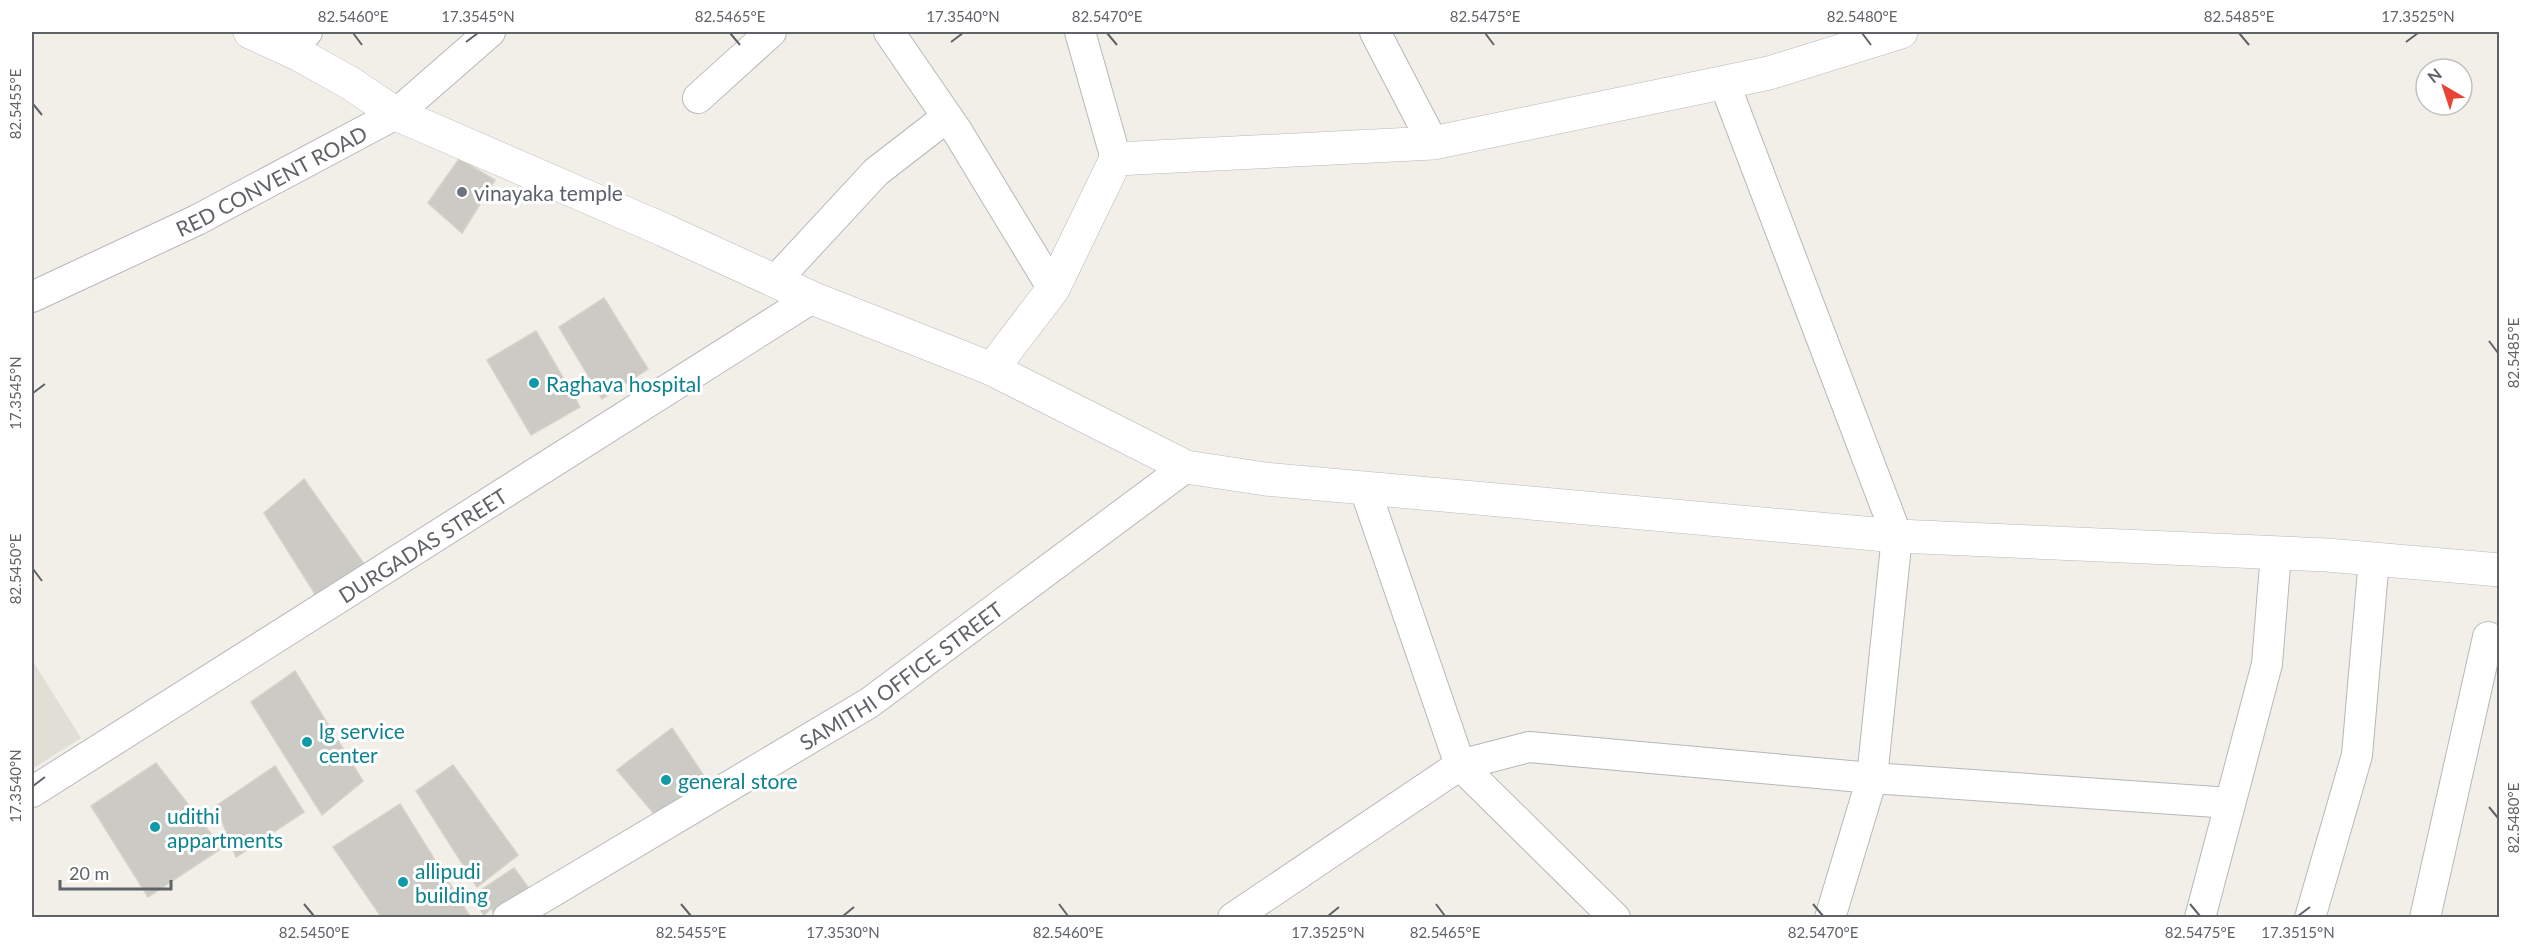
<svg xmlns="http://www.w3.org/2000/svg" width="2531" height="949" font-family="Lato,sans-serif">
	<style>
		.education { fill: #e1ded6 }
		.building { fill: #cccac5; stroke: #d6d1c6; stroke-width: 1.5 }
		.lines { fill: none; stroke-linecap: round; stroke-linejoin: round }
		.minor-casing { stroke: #b5b8bc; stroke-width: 32 }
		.tertiary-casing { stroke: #b5b8bc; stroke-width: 34 }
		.secondary-casing { stroke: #b6babf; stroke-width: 34 }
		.minor { stroke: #fff; stroke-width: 30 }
		.tertiary { stroke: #fff; stroke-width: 33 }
		.secondary { stroke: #fff; stroke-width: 33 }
		.ticks { fill: none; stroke: #5f6368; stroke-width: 2 }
		.worship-dot { fill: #6b7280; stroke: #fff; stroke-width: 2 }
		.culture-dot { fill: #0f9aa8; stroke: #fff; stroke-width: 2 }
		.labels { text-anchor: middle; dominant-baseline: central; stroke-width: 6; stroke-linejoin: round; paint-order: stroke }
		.street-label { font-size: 21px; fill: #5f6368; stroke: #fff }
		.worship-label { font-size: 21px; fill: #5b616d; stroke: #fff; text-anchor: start }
		.culture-label { font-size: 21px; fill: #0d838f; stroke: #fff; text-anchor: start }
		.neatline { fill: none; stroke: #5f6368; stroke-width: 2 }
		.ticks-label { font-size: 15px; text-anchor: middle; fill: #5f6368 }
	</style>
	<rect width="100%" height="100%" fill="#f1efe8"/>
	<path class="education" d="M32,660l49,78 -49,31z"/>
	<path class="building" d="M459,159l36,21 -33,53 -34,-30z
		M604,298l44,71 -46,30 -43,-72z
		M536,331l44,76 -49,28 -44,-75z
		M304,479l63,89 -52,26 -51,-81z
		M295,671l68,110 -41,34 -71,-113z
		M672,728l42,63 -52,32 -45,-53z
		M156,763l66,85 -74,49 -57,-91z
		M453,765l65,90 -41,32 -61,-96z
		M275,766l29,46 -68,45 -20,-51z
		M400,804l71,114h-89l-49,-71z
		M514,868l17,23 -36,24 -4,-7 -7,7 -12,-19z"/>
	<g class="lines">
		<g class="minor-casing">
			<g id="minor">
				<path d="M889,32l68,99 96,158"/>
				<path d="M1080,32l36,127"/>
				<path d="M1375,32l58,111"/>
				<path d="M289,50l18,-18"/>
				<path d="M698,98l73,-66"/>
				<path d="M775,281l101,-109 71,-55"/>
				<path id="s1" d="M32,297l165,-77 199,-106 94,-82"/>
				<path d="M1365,489l95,276 155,153"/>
				<path id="s2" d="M32,792l780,-494"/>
				<path id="s3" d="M508,918l361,-215 317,-236"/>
				<path d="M1233,918l227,-153 69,-18 343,31 25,-242 -173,-454"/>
				<path d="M1830,918l42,-140 358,25"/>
				<path d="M2200,918l67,-254 9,-111"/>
				<path d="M2310,918l47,-163 17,-196"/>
				<path d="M2425,918l63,-281"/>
			</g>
		</g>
		<g class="tertiary-casing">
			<path id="tertiary" d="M992,369l61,-80 63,-130 317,-16 336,-70 132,-41"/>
		</g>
		<g class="secondary-casing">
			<path id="secondary" d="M250,32l50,23 50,28 46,31 268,116 148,68 180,71 194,98 79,12 632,57 430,19 173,15"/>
		</g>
		<use href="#minor" class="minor"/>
		<use href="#tertiary" class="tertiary"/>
		<use href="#secondary" class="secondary"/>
	</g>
	<path class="ticks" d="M353,33l9,12M730,33l10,12M1107,33l10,12M1485,33l9,12M1862,33l9,12M2239,33l10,12M466,42l12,-9M951,42l12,-9M2406,42l12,-9M33,104l9,11M2489,341l9,12M33,393l12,-9M33,569l9,12M33,786l12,-9M2489,807l9,11M304,904l10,12M681,904l10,12M1059,904l9,12M1436,904l9,12M1813,904l10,12M2190,904l10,12M843,916l11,-9M1328,916l11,-9M2298,916l12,-9"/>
	<circle class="worship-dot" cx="462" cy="192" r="6"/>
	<g class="culture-dot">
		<circle cx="534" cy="383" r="6"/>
		<circle cx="307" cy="742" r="6"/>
		<circle cx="666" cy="780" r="6"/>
		<circle cx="155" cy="827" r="6"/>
		<circle cx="403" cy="882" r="6"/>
	</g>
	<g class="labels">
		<g class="street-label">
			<text stroke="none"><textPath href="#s1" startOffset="266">RED CONVENT ROAD</textPath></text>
			<text stroke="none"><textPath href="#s2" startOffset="462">DURGADAS STREET</textPath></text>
			<text stroke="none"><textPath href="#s3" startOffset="462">SAMITHI OFFICE STREET</textPath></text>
		</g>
		<g class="worship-label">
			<text x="474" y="192">vinayaka temple</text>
		</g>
		<g class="culture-label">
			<text x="546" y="383">Raghava hospital</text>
			<text x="319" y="730">lg service<tspan x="319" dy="24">center</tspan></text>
			<text x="678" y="780">general store</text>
			<text x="167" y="815">udithi<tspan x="167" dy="24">appartments</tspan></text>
			<text x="415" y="870">allipudi<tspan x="415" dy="24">building</tspan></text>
		</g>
	</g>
	<rect width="2531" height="949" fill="none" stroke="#ffffff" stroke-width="66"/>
	<g transform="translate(2444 87) rotate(321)"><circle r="28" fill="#ffffff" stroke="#bfc1c3" stroke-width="1.5"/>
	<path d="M0-4.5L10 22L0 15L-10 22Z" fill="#ea4335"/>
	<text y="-9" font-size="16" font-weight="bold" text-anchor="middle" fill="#5f6368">N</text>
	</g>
	<path d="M60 880v9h111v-9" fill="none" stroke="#5f6368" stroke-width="3"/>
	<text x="69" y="880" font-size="18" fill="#5f6368" stroke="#ffffff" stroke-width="4.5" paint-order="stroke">20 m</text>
	<rect x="33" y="33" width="2465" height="883" class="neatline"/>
	<g class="ticks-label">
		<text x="353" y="22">82.5460°E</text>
		<text x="478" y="22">17.3545°N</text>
		<text x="730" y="22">82.5465°E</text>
		<text x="963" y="22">17.3540°N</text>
		<text x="1107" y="22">82.5470°E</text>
		<text x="1485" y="22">82.5475°E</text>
		<text x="1862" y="22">82.5480°E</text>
		<text x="2239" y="22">82.5485°E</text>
		<text x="2418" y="22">17.3525°N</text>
		<text transform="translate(16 104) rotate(-90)" y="5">82.5455°E</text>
		<text transform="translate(2514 353) rotate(-90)" y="5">82.5485°E</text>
		<text transform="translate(16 393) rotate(-90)" y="5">17.3545°N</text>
		<text transform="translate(16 569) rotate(-90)" y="5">82.5450°E</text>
		<text transform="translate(16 786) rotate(-90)" y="5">17.3540°N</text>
		<text transform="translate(2514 818) rotate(-90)" y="5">82.5480°E</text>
		<text x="314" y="938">82.5450°E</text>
		<text x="691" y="938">82.5455°E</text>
		<text x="843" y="938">17.3530°N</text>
		<text x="1068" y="938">82.5460°E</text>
		<text x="1328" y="938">17.3525°N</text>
		<text x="1445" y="938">82.5465°E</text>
		<text x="1823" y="938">82.5470°E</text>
		<text x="2200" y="938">82.5475°E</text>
		<text x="2298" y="938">17.3515°N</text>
	</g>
</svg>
